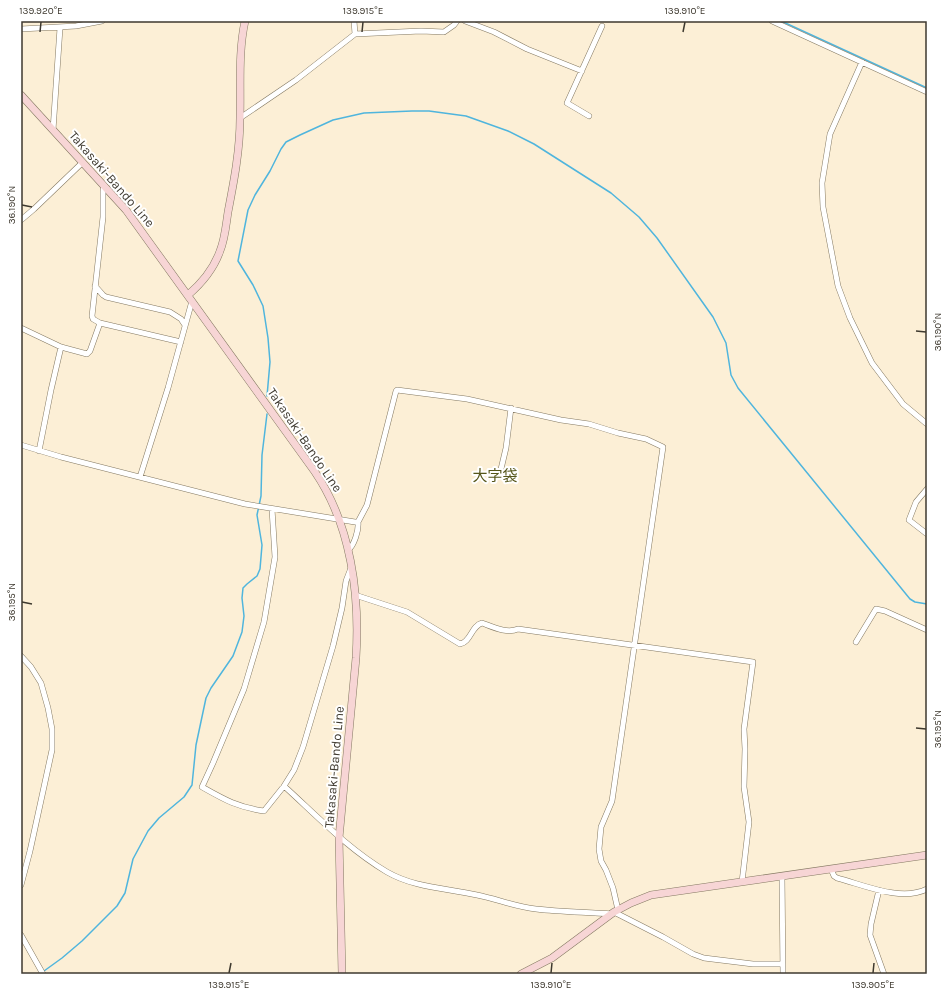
<svg xmlns="http://www.w3.org/2000/svg" width="948" height="995" font-family="Karla,'Noto Sans JP',sans-serif">
	<style>
		.lines { fill: none; stroke-linecap: round; stroke-linejoin: round }
		.stream { stroke: #4fb5dd; stroke-width: 1.5 }
		.street-casing { stroke: #847962; stroke-width: 6 }
		.secondary-casing { stroke: #847962; stroke-width: 8 }
		.street { stroke: #fff; stroke-width: 5 }
		.secondary { stroke: #f7d5d5; stroke-width: 7 }
		.ticks { fill: none; stroke: #3e392f; stroke-width: 1.5 }
		.labels { text-anchor: middle; dominant-baseline: central; stroke-width: 4; stroke-linejoin: round; paint-order: stroke }
		.street-label { font-size: 13px; fill: #3e392f; stroke: #fff }
		.quarter-label { font-size: 15px; fill: #55561a; stroke: #fff }
		.neatline { fill: none; stroke: #3e392f; stroke-width: 1.5 }
		.ticks-label { font-size: 10px; text-anchor: middle; fill: #3e392f }
	</style>
	<rect width="100%" height="100%" fill="#fcefd6"/>
	<g class="lines">
		<path class="stream" d="M781,21l146,67
			M267,396l3,-34 -2,-24 -5,-32 -10,-21 -15,-24 10,-51 7,-15 15,-24 11,-22 5,-7 14,-7 33,-15 31,-7 48,-2h17l37,5 42,15 26,13 77,49 28,24 18,21 56,79 13,26 5,32 7,13 172,211 5,3 12,2
			M44,971l18,-13 20,-17 35,-35 8,-13 8,-34 15,-28 11,-13 25,-21 8,-12 4,-40 10,-47 5,-10 22,-32 9,-24 2,-16 -2,-18 1,-10 4,-4 10,-8 3,-7 2,-24 -5,-30 4,-19 1,-41 5,-41"/>
		<g class="street-casing">
			<path id="street" d="M354,21l1,13
				M465,21l29,11 33,17 55,22
				M772,21l155,71
				M21,29l55,-3 26,-5
				M862,62l-32,72 -8,49 1,24 15,79 12,32 22,45 31,41 24,20
				M589,116l-22,-13 35,-77
				M240,118l56,-38 59,-46 66,-3 23,1 10,-7 3,-4
				M53,130l7,-102
				M104,185l-1,6v26l-11,99 1,3 7,4 81,19
				M21,220l13,-11 49,-47
				M95,286l8,9 3,2 64,15 11,7 4,6
				M21,328l40,19 26,7 3,-3 10,-28
				M21,445l40,12 184,47 110,18h3l9,-17 29,-114 1,-1 70,9 94,21 28,4 29,9 28,6 17,8 -51,354 -11,26 -2,22 2,12 5,9 7,18 5,22
				M39,451l12,-61 10,-43
				M501,469l5,-21 5,-40
				M140,477l28,-89 24,-87
				M927,489l-11,13 -7,18 18,14
				M272,509l3,48 -11,65 -20,67 -31,74 -11,24c23,13 35,20 62,24l20,-25 10,-16 9,-23 30,-101 9,-38 4,-27 5,-13
				M348,550c6,-4 11,-20 10,-28
				M355,595l52,17 53,32c11,-2 11,-18 22,-21 11,4 25,11 36,6l235,33 -9,67 1,20 -1,38 5,35 -7,60
				M856,642l20,-33 9,2 42,19
				M21,656l10,11 10,16 7,25 4,21v21l-22,101 -9,34
				M284,786c33,30 64,63 103,86 28,16 59,16 90,23 20,4 39,12 59,14 25,3 51,3 76,5
				M831,869l3,7 3,2c27,7 64,24 90,11
				M782,877l1,97
				M879,890l-8,34 -1,11 14,39
				M614,912l49,25 30,17 11,4 49,6h30
				M21,935l22,39"/>
		</g>
		<g class="secondary-casing">
			<path id="secondary" d="M21,95l105,115 189,262c36,53 45,122 41,186l-17,180 3,136
				M188,295c14,-12 26,-27 32,-44 5,-12 6,-26 8,-39 6,-31 12,-62 12,-94 1,-32 -2,-65 5,-97
				M521,974l31,-16 62,-46 17,-9 20,-8 276,-40"/>
		</g>
		<use href="#street" class="street"/>
		<use href="#secondary" class="secondary"/>
	</g>
	<path class="ticks" d="M40,32l1,-10M362,32l1,-10M683,32l2,-10M22,205l10,2M916,331l10,1M22,602l10,2M916,728l10,1M229,973l2,-10M551,973l1,-10M873,973l1,-10"/>
	<g class="labels">
		<g class="street-label">
			<text transform="translate(112 179) rotate(49)">Takasaki-Bando Line</text>
			<text transform="translate(305 440) rotate(56)">Takasaki-Bando Line</text>
			<text transform="translate(334 767) rotate(-85)">Takasaki-Bando Line</text>
		</g>
		<g class="quarter-label">
			<text x="495" y="476">大字袋</text>
		</g>
	</g>
	<rect width="948" height="995" fill="none" stroke="#ffffff" stroke-width="44"/>
	<rect x="22" y="22" width="904" height="951" class="neatline"/>
	<g class="ticks-label">
		<text x="41" y="14">139.920°E</text>
		<text x="363" y="14">139.915°E</text>
		<text x="685" y="14">139.910°E</text>
		<text transform="translate(11 205) rotate(-90)" y="4">36.190°N</text>
		<text transform="translate(937 332) rotate(-90)" y="4">36.190°N</text>
		<text transform="translate(11 602) rotate(-90)" y="4">36.195°N</text>
		<text transform="translate(937 729) rotate(-90)" y="4">36.195°N</text>
		<text x="229" y="988">139.915°E</text>
		<text x="551" y="988">139.910°E</text>
		<text x="873" y="988">139.905°E</text>
	</g>
</svg>
